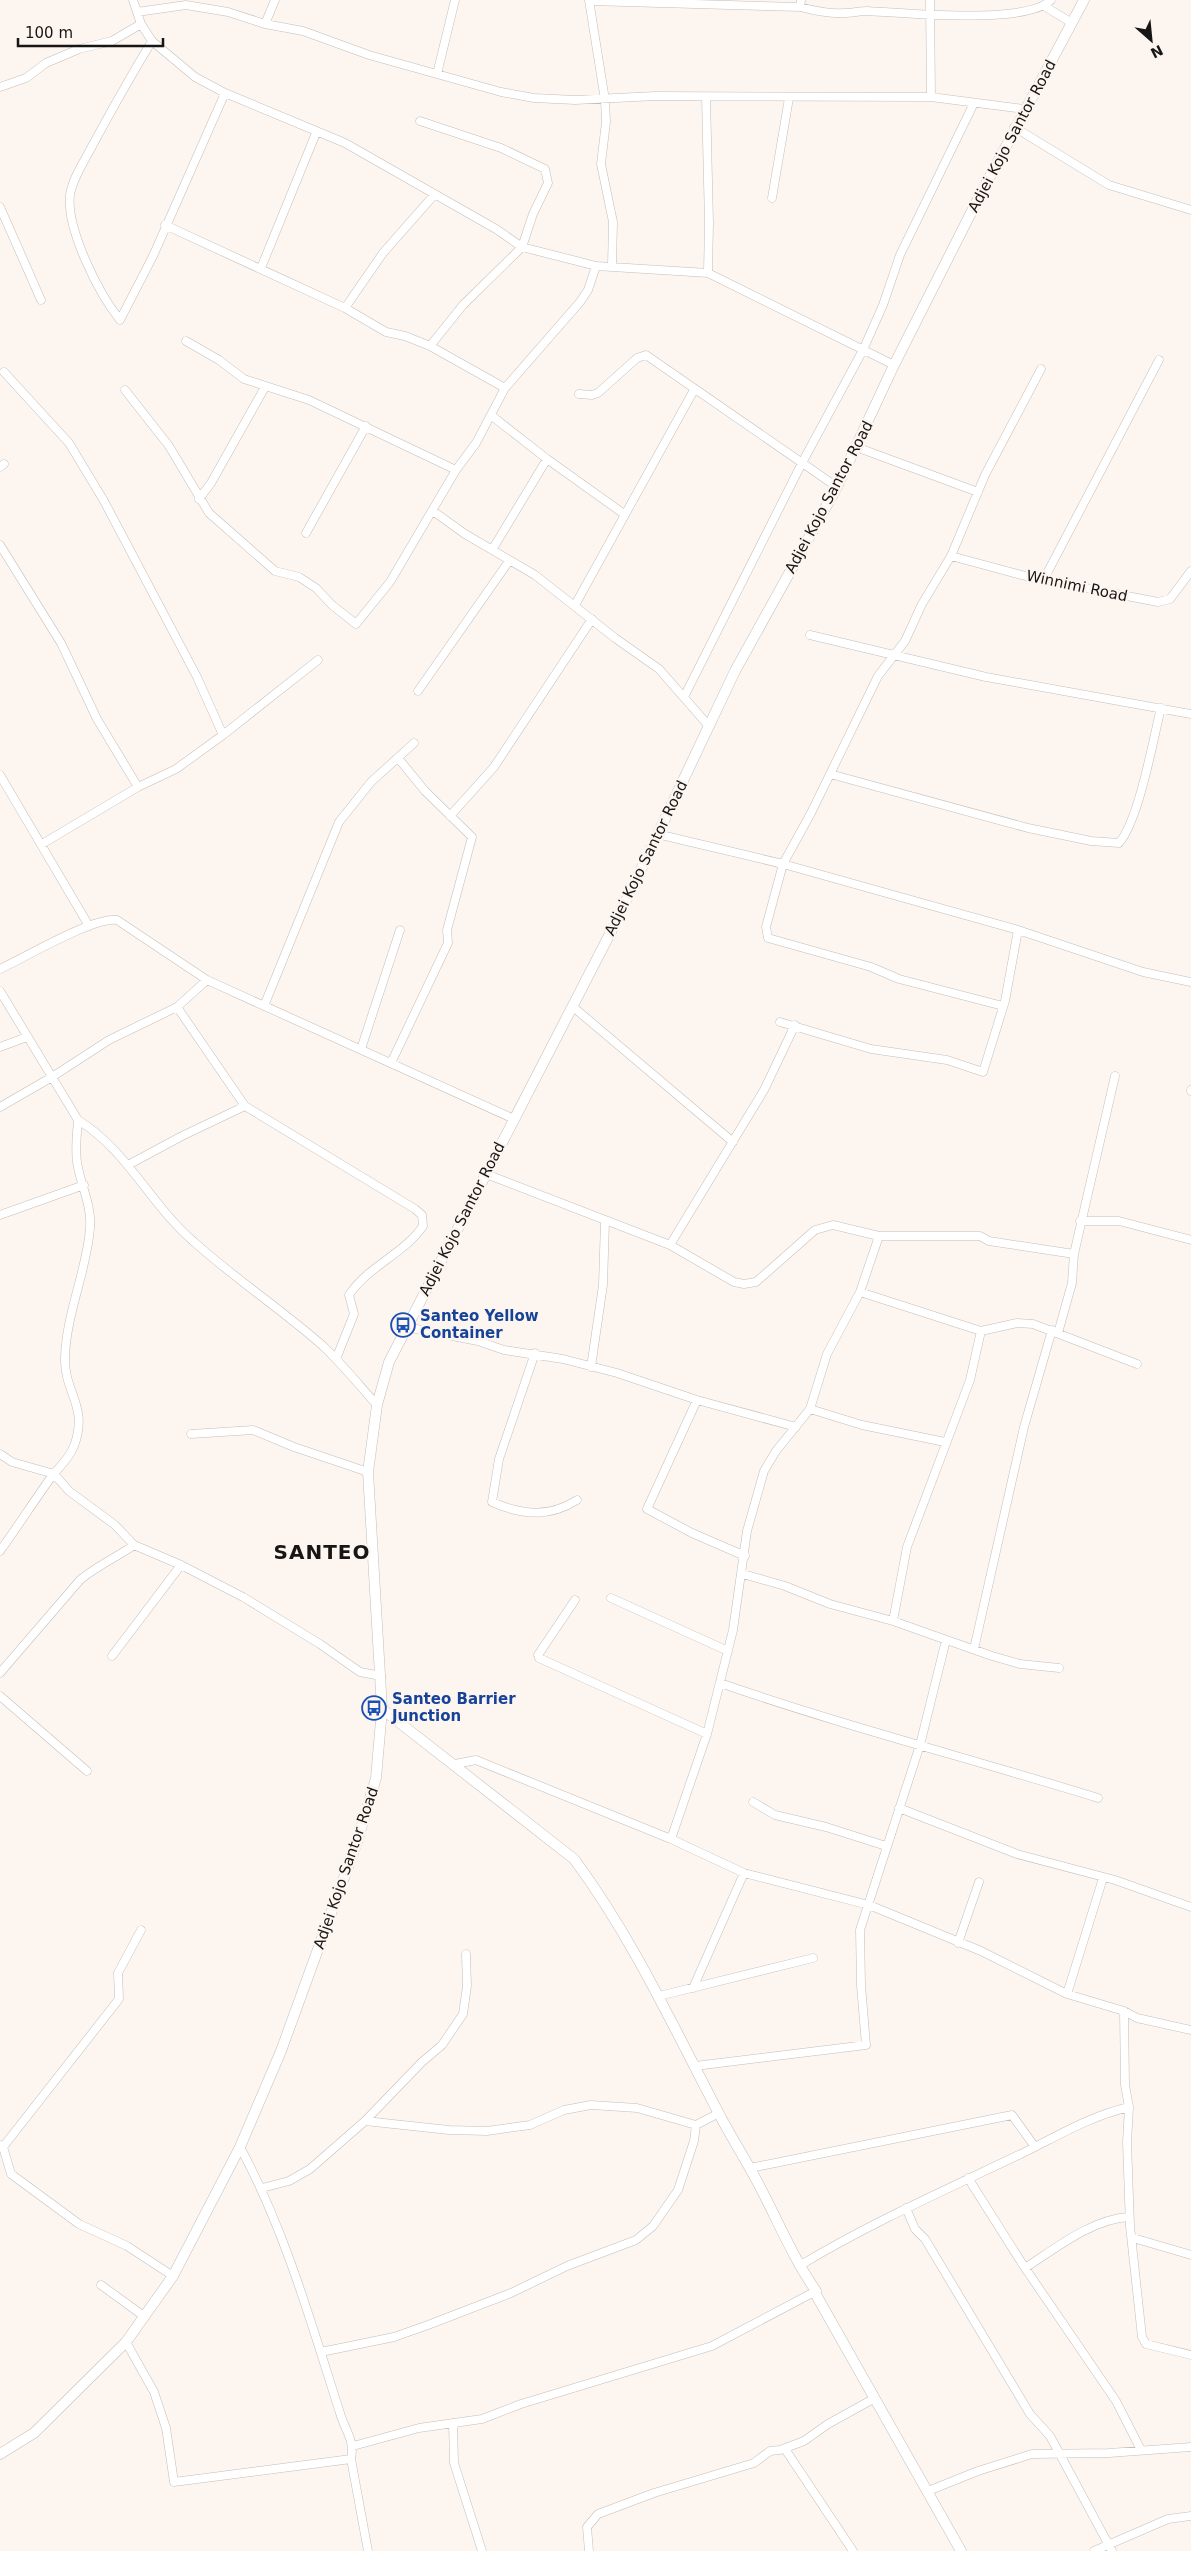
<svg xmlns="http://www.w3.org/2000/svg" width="1191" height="2551" font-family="'DejaVu Sans',sans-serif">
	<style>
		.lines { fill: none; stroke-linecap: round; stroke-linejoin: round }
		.minor-casing { stroke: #c4beba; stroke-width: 9 }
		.tertiary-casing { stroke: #c4beba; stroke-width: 11 }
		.minor { stroke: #fff; stroke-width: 8 }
		.tertiary { stroke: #fff; stroke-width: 10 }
		.labels { text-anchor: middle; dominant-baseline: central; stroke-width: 5; stroke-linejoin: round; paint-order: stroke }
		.street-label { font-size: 15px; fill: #181615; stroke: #fcf5f0 }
		.transit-label { font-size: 15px; font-weight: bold; fill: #164399; stroke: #fcf5f0; text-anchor: start }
		.district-label { font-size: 20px; font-weight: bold; letter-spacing: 1px; fill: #181615; stroke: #fcf5f0 }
	</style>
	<rect width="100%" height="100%" fill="#fcf5f0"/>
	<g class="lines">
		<g class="minor-casing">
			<path id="minor" d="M133,0l8,24 11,17 43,36 30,16 120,50 151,86 26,18 74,19 112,7 186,92
				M589,0l16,100 1,22 -5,42 12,58 -1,44
				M801,0l-1,7c15,4 29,7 45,6 7,0 15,-2 22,-2 37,2 159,14 184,-11
				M930,0l1,97
				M589,1l211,6
				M1044,6l28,17
				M137,12l49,-7 42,7 37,12 38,7 66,24 132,37 33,6 41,2 81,-4 275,1 93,12
				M265,24l10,-24
				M152,41c-22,36 -42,72 -62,109 -7,13 -18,30 -20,45 -4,34 29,99 50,125l33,-64 72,-163
				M437,74l18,-74
				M0,87l26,-9 20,-15 33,-14 33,-8 29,-17
				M706,97l3,126 -1,50
				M1014,127l95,58 82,25
				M772,198l17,-100
				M0,207l41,93
				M165,225l180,83 41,24 19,4 25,10 33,-41 59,-58 11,-33 15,-31 -3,-14 -44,-21 -81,-27
				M261,268l55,-135
				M345,308l38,-55 51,-58
				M186,341l33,19 25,19 65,21 147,70
				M430,346l75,42
				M4,372l65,71 35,58 93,176 26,58
				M125,390l44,56 40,67 66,58 24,6 17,11 16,17 24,19 34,-42 66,-112 20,-27 29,-55 75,-86 8,-12 8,-24
				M579,394l13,1 6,-2 39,-35 9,-3 191,132
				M492,416l55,43 77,55
				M856,447l122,45
				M0,467l4,-3
				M199,499l12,-16 54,-96
				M433,511l32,23 70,41 80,63 44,31 49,56
				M306,533l60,-107
				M0,545l61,98 36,76 41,68
				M492,550l55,-91
				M951,556l78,21 129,25 12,-3 21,-28
				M1044,579l115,-219
				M575,605l119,-215
				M810,635l176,42 205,37
				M418,691l91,-130
				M684,697l119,-236 60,-111 20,-45 17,-50 74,-152
				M830,774l198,54 63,13 28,2c20,-23 34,-103 42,-135
				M0,775l89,151
				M450,816l44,-49 98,-148
				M657,834l126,30 235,66 125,42 48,10
				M42,844l96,-57 38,-18 47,-34 95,-75
				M0,969c26,-12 93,-52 117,-49l90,60 307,139
				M207,980l-30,27 68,99 170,103 7,6 1,11c-19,28 -55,40 -74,69l5,19 -18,45
				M0,991l78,129c49,30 72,84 115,121 41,37 88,68 130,105 19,18 36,39 54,59
				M264,1006l75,-184 32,-40 43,-39
				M572,1006l161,136
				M1003,1006l-104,-27 -28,-12 -103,-29 -2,-11 17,-63 28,-51 67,-137 27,-35 17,-37 29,-48 34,-81 56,-106
				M780,1022l91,27 76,11 36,12 22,-71 13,-71
				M0,1047l27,-10
				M361,1049l39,-119
				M391,1063l57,-120 -1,-13 25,-93 -47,-46 -27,-33
				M1191,1091v-1
				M0,1107l52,-30 57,-37 68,-33
				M128,1165l54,-29 63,-30
				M486,1174l184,71 64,37 10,2 12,-2 59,-52 18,-5 46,11h101l9,5 85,13 41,-178
				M0,1215l84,-30
				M1080,1221h39l72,19
				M670,1245l94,-155 31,-65
				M860,1292l121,39 -11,49 -63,167 -14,74
				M406,1327l72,14 26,9 59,9 54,14 80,27 99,27
				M981,1331l36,-8 16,1 104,40
				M1058,1333l14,-50 2,-29
				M535,1353l-36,106 -7,43c30,13 57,16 85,-2
				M591,1367l12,-82 2,-64
				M697,1400l-50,109 45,24 53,23
				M810,1409l52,16 83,17
				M191,1434l62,-4 41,17 74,25
				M0,1454l12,8 42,12 15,17 46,34 19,20 47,20 62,32 77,47 40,28 21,4
				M0,1551c18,-25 34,-50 52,-75 8,-10 17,-17 22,-30 15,-40 -10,-53 -9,-88 1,-44 22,-88 25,-130 2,-23 -10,-44 -13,-66 -2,-13 0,-28 1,-42
				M743,1574l42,12 45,18 63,17 99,35 28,8 39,4
				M611,1598l117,53
				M575,1600l-37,55 1,3 168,76
				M974,1649l50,-222 28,-97
				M112,1656l69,-91
				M0,1673l80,-93c15,-13 37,-23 54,-35
				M720,1683c124,43 252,76 378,115
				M0,1696l87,75
				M455,1764l21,-4 195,79 73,34 125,32 112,46 86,43 57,17 13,7 54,12
				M753,1802l22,13 51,12 60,19
				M899,1808l118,46 98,26 76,27
				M671,1839l36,-105 26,-104 14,-99 17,-60 12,-20 34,-42 17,-55 33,-62 19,-56
				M958,1943l21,-61
				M693,1988l51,-115
				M1067,1994l36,-116
				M659,1996l154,-38
				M1124,2011l1,74 4,22 -2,35 3,84 12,111 4,7 45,11
				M695,2066l171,-21 -5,-60 -1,-55 60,-185 26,-105
				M365,2121l84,9 38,1 43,-6 34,-15 27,-5 46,3 59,17
				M0,2145l3,2 8,27 68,50 48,22 46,30
				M3,2147l116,-148 -1,-26 23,-43
				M240,2147c45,83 71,176 100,266 5,18 15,26 11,46l17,92
				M750,2168l262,-53 23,32
				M968,2178l55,87 93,136 25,49
				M262,2188l27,-7 21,-12 55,-48 57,-59 20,-17 21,-31 4,-28 -1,-32
				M906,2208l9,21 10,10 105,175 20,22 62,115
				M1133,2238l58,17
				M799,2266c73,-44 151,-78 228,-115 34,-17 64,-35 102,-44
				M1025,2268c31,-20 67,-49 104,-51
				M101,2285l44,32
				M126,2342l28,50 12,36 8,54 177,-23
				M321,2352l73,-15 34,-12 83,-32 56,-27 69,-26 17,-14 25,-36 16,-49 2,-16 23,-12
				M453,2423l1,40 28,88
				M353,2446l66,-18 63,-9 39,-15 191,-58 104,-55
				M785,2449l68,102
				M928,2491l50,-20 54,-17 77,-1 82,-6
				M589,2551l-2,-24 11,-13 56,-21 100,-30 16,-12 10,-1 24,-9 24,-17 47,-26
				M1094,2551l74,-32 23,-3"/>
		</g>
		<g class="tertiary-casing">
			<path id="tertiary" d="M382,1709l192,150c58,78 99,167 144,253 13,25 28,48 41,73 19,36 34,73 57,106l-1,2 146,258
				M0,2454l34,-21 92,-91 47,-66 67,-129 41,-96 76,-209 19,-64 6,-69 -14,-237 9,-67 12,-43 227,-440 119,-251 102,-184 57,-122 84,-166 106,-199"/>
		</g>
		<use href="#minor" class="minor"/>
		<use href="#tertiary" class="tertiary"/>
	</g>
	<defs>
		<g id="bus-ring" transform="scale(1.25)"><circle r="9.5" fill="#fcf5f0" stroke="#1a4fb4" stroke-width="1.5"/><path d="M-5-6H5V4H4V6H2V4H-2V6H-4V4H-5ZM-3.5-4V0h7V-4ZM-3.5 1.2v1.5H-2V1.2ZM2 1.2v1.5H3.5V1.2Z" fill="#1a4fb4"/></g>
	</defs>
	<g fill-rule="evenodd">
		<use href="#bus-ring" x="403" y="1325"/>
		<use href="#bus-ring" x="374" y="1708"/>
	</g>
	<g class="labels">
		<g class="street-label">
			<text transform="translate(1012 136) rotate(-62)">Adjei Kojo Santor Road</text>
			<text transform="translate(829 497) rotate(-62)">Adjei Kojo Santor Road</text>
			<text transform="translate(1077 586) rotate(12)">Winnimi Road</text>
			<text transform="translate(646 858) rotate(-64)">Adjei Kojo Santor Road</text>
			<text transform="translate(462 1219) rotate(-63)">Adjei Kojo Santor Road</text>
			<text transform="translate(346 1868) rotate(-71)">Adjei Kojo Santor Road</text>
		</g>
		<g class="transit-label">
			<text x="420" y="1316">Santeo Yellow<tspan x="420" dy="17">Container</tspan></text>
			<text x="392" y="1699">Santeo Barrier<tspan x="392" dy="17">Junction</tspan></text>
		</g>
		<g class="district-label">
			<text x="322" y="1552">SANTEO</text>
		</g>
	</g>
	<g transform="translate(1151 40) rotate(153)" stroke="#fcf5f0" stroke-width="4" paint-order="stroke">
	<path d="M0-4L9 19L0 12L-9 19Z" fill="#181615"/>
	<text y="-8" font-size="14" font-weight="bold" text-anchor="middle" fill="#181615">N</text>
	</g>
	<path d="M18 38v8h145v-8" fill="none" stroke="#181615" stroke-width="2.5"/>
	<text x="25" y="38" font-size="15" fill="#181615" stroke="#fcf5f0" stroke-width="4" paint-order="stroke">100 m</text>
</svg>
